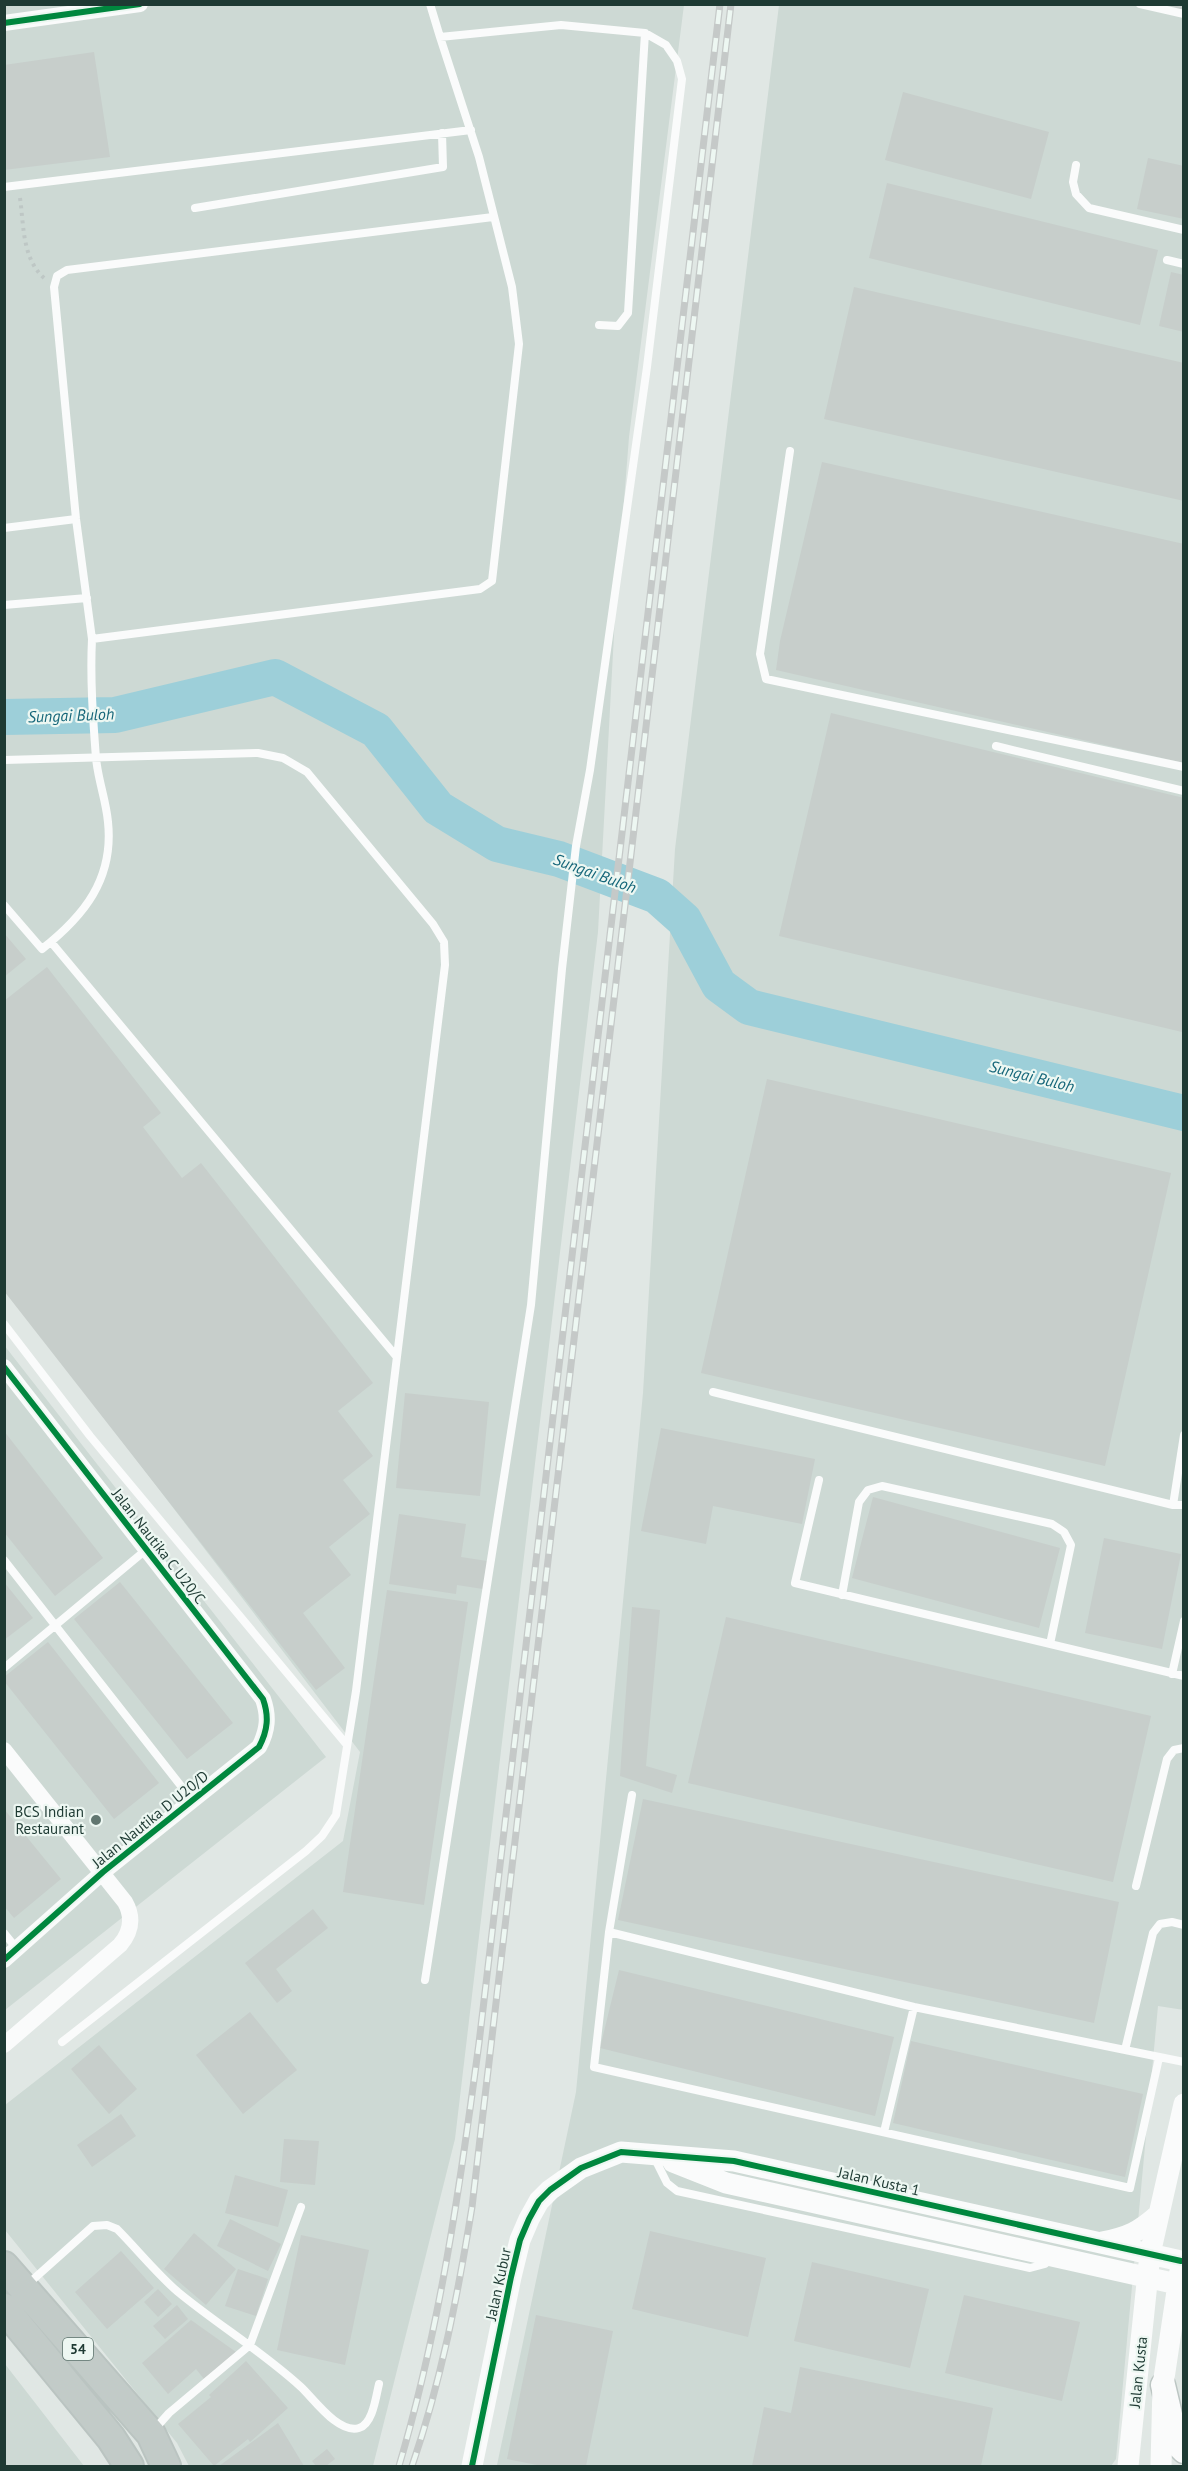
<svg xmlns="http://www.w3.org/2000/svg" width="1188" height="2471" font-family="'PT Sans',sans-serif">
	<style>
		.built { fill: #cdd9d4 }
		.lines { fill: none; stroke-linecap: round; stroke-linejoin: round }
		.river { stroke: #9dcfd9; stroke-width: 36 }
		.building { fill: #c7cecb }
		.secondary-casing { stroke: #bcc6c3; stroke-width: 27 }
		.trunk-casing { stroke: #bac4c1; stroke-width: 32 }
		.path { stroke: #bec7c5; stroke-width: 4; stroke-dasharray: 3 4.5; stroke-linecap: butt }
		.service { stroke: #fafbfb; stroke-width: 8 }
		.minor { stroke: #fafbfb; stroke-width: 16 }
		.tertiary { stroke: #fafbfb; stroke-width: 21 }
		.secondary { stroke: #fafbfb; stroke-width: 24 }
		.trunk { stroke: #c2cbc8; stroke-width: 28 }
		.rail-casing { stroke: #c5c9c8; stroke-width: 7 }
		.rail { stroke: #edf7f2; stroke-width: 4.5; stroke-dasharray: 14; stroke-linecap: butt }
		.cycleway-casing { stroke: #edf7f2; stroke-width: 10 }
		.cycleway { stroke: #00873e; stroke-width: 6 }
		.poi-dot { fill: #627771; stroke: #edf7f2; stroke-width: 2 }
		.labels { text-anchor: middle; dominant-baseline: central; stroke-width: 4.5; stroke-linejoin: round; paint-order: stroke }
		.shield { fill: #edf7f2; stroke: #5c736c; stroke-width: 1.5 }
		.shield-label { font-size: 14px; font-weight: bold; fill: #1e3a33 }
		.street-label { font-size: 15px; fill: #1e3a33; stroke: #edf7f2 }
		.poi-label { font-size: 15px; fill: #1e3a33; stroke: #edf7f2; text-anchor: end }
		.water-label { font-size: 16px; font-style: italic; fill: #156679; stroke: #edf7f2 }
	</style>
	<rect width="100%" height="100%" fill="#e0e7e4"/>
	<path class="built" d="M5,5h679l-55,432 -14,179 -17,316 -143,1207 -82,327h-184l-12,-23 -172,-213v-125l338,-264 17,-89 -355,-464z
		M779,5h404l1,2005 -26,-4 -42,453 -5,7 -614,-1 79,-373 67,-699 32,-544z
		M4,1345l322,412 -321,253h-1z
		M5,2364l79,102h-79z"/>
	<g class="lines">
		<path class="river" d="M4,717l111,-2 160,-38 101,53 62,78 59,36 62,15 98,37 27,24 35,65 30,22 435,106"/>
	</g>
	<path class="building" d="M1166,4h18v6l-18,-5z
		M94,52l16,105 -106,13v-105z
		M903,92l146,40 -18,67 -146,-39z
		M1148,158l36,8v53l-47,-10z
		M887,183l271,67 -18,75 -271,-67z
		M1171,272l13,3v57l-25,-6z
		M854,287l330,76v138l-360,-82z
		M822,462l362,82v219l-408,-93 4,-29z
		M831,713l353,85 -2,234 -403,-96z
		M4,933l22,26 -22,18z
		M47,967l114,146 -18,14 39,51 19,-15 172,220 -35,28 35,45 -30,24 27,34 -41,33 22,28 -48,38 42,55 -29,22 -312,-399v-290z
		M767,1079l404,94 -66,293 -404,-93z
		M405,1393l84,9 -9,94 -84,-8z
		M661,1428l154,31 -13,65 -89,-18 -7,38 -65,-13z
		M4,1431l99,127 -48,38 -51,-64z
		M873,1497l187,51 -21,80 -187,-50z
		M399,1514l67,10 -5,33 26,4 -4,28 -26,-4 -1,9 -67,-10z
		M1104,1538l77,16 -19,95 -77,-16z
		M4,1582l29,36 -29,22z
		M120,1582l113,141 -46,36 -113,-140z
		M387,1590l81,12 -44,303 -81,-13z
		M632,1607l28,3 -14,156 31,9 -5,18 -52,-17z
		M726,1617l425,99 -38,166 -425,-99z
		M48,1642l111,141 -45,36 -110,-138v-4z
		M643,1799l476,103 -25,121 -476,-103z
		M4,1809l57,70 -47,39 -10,-12z
		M313,1909l15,19 -52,41 16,22 -15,12 -32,-40z
		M619,1970l275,67 -19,79 -275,-68z
		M250,2012l47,58 -54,44 -47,-59z
		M911,2041l232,53 -18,83 -232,-54z
		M99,2045l38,44 -28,25 -38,-45z
		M121,2114l15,22 -44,31 -15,-22z
		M284,2139l35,2 -4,44 -35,-3z
		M235,2175l53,15 -10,37 -53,-14z
		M230,2219l51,25 -13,27 -51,-25z
		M650,2231l116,27 -18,79 -116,-28z
		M194,2233l42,36 -30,36 -42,-36z
		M301,2235l68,15 -24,115 -68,-15z
		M121,2251l33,37 -47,41 -32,-37z
		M812,2262l117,27 -19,79 -116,-27z
		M238,2269l30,10 -12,37 -31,-10z
		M158,2289l14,15 -14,13 -14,-15z
		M964,2295l116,27 -18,79 -117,-28z
		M177,2305l11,14 -23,20 -12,-13z
		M536,2315l77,16 -27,135h-44l-35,-7z
		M191,2320l45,32 -32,27 -8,-10 -28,25 -26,-31z
		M246,2361l42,47 -38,34 -2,-3 -34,27 -36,-42 33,-27 -2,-2z
		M800,2367l193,41 -12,58h-229l12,-59 27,6z
		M278,2423l26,43h-85z
		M327,2449l8,10 -9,7h-10l-4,-5z"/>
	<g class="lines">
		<g class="secondary-casing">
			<path id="secondary" d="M1163,2385l14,59 7,7"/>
		</g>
		<g class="trunk-casing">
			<path id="trunk" d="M4,2266l147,168 15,32
				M4,2308l107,130 18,28"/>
		</g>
		<path class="path" d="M20,198c4,28 2,60 24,80"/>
		<path class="service" d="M1140,4l44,10
			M1076,165l-3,17 3,12 13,14 95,22
			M4,187l467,-57
			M195,208l248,-41 -1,-34
			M1167,260l17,4
			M599,325l19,1 10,-13 17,-280
			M790,451l-30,203 6,25 418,88
			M4,528l72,-9
			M4,605l83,-7
			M92,639l-16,-120 -22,-232 3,-11 10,-6 426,-53
			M996,746l188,45
			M4,760l254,-7 25,5 24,14 126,152 11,18 1,23 -89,726 -20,124 -14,21 -16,15 -244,191
			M4,905l38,44c42,-33 72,-70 66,-127 -2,-22 -10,-42 -12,-64 -3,-39 -6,-79 -4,-119l388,-50 12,-8 27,-237 -7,-57 -33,-130 -39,-120
			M51,942l345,414
			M4,1324l86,112 257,309
			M713,1392l460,113
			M1184,1435l-11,70h11
			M819,1480l-24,103 389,93
			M4,1560l188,240
			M842,1595l17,-93 9,-12 14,-4 170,38 12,8 7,13 -21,99
			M4,1668l143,-119
			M1172,1674l12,-53
			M632,1795l-23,137 -15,135 536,121 29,-130
			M1136,1886l31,-127 7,-9 10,-2
			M609,1932l305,75 270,55
			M4,1933l13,16
			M425,1980l106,-675 31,-336 14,-123 14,-76 57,-403 35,-288 -5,-18 -11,-16 -21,-12 -84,-8 -121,12 -10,-33
			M1125,2050l28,-117 7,-9 12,-2 12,3
			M884,2132l30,-125
			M654,2157l13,26 10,8 353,77 15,-4 4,-5
			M28,2284l65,-58 14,-1 10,4c20,20 39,44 61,63 40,33 85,60 123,95 13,12 37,47 58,41 14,-4 17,-32 20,-44
			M153,2431l16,-18 81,-68 51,-138"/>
		<path class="minor" d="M4,23l136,-19
			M4,1367l259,332c6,17 5,31 -4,48l-156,125 -99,88
			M4,1750l121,152c9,16 6,30 -5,43l-116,100"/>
		<path class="tertiary" d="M673,2162l53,21 451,101
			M1102,2242c26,-5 37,-10 57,-28
			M472,2466l39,-189 9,-37 9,-21 10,-18 11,-11 31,-22 40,-16 113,9 447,100
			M1128,2466l22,-212 34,-150
			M1161,2466l2,-81 17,-114"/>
		<use href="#secondary" class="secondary"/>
		<use href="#trunk" class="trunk"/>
		<g class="rail-casing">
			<path id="rail" d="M399,2466c41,-138 61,-280 80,-423l241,-2039
				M412,2466c29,-84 46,-172 60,-259l259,-2203"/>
		</g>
		<use href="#rail" class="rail"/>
		<g class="cycleway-casing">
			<path id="cycleway" d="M4,23l136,-19
				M4,1367l259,332c6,17 5,31 -4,48l-156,125 -99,88
				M472,2466l39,-189 9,-37 9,-21 10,-18 11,-11 31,-22 40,-16 113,9 447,100"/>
		</g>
		<use href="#cycleway" class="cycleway"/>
	</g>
	<circle class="poi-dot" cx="96" cy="1820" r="6"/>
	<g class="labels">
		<rect class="shield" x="63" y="2338" width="30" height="22" rx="4.5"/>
		<g class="shield-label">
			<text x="78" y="2349">54</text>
		</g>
		<g class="street-label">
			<text transform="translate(159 1546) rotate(52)">Jalan Nautika C U20/C</text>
			<text transform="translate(150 1819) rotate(-39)">Jalan Nautika D U20/D</text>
			<text transform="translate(879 2181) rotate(13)">Jalan Kusta 1</text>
			<text transform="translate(498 2284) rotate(-78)">Jalan Kubur</text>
			<text transform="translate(1138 2372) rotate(-84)">Jalan Kusta</text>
		</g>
		<g class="poi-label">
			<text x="84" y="1811">BCS Indian<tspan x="84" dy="17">Restaurant</tspan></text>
		</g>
		<g class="water-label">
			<text transform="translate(71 715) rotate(-2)">Sungai Buloh</text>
			<text transform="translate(595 873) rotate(20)">Sungai Buloh</text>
			<text transform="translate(1032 1076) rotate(14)">Sungai Buloh</text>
		</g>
	</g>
	<rect width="1188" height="2471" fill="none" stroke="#1e3a33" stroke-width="12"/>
</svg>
